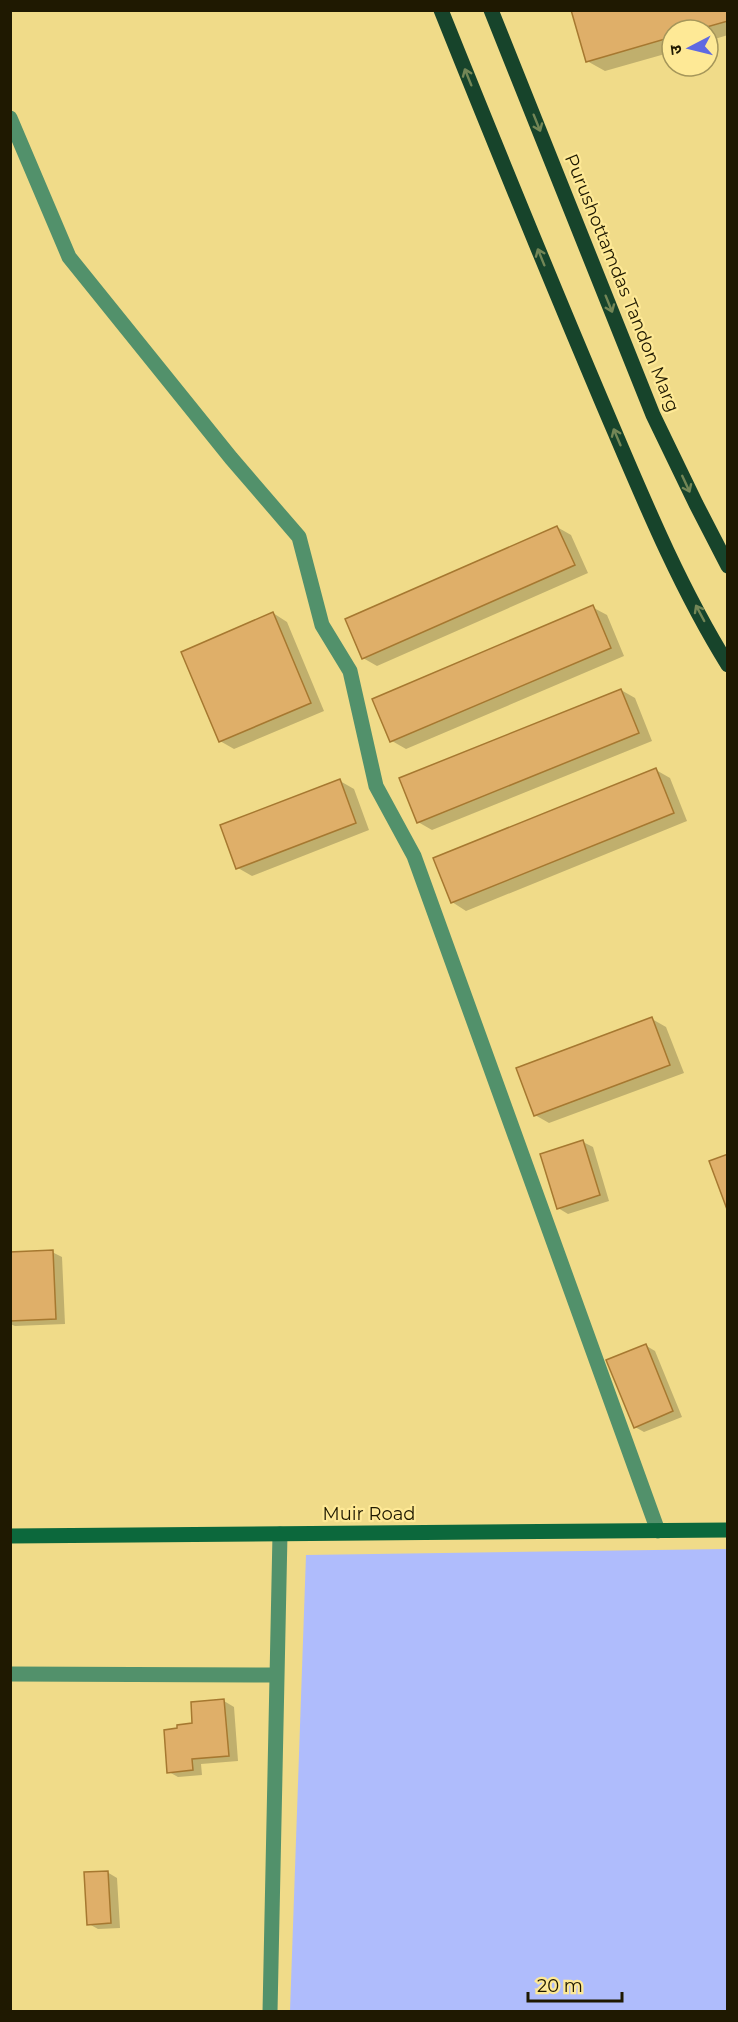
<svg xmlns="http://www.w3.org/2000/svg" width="738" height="2022" font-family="Montserrat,'Noto Sans Devanagari',sans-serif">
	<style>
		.green { fill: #afbcfc }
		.shadow { fill: #0003 }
		.building { fill: #dfaf69; stroke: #a67830; stroke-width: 1.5 }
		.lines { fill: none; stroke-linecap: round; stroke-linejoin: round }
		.minor { stroke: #52916b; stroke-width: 15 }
		.secondary { stroke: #0c683c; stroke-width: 15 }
		.primary { stroke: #17442b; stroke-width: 15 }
		.oneway { stroke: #738656 }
		.labels { text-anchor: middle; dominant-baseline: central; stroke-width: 4.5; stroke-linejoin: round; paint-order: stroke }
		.street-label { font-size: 18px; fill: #1f1901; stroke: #fee996 }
	</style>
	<rect width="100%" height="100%" fill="#f0db89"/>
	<path class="green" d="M727,1549v462h-437l16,-456z"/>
	<path class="shadow" d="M573,10h155v25l-20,6v-11h-36v22l-67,19 -18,-10z
		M557,527l14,8 17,38 -211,93 -14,-8z
		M592,607l15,8 17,41 -218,93 -14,-8z
		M273,613l14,9 37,89 -90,38 -14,-8z
		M621,690l14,8 17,43 -220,89 -14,-8z
		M656,770l14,8 17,43 -221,90 -14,-9 -17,-43z
		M340,781l14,8 15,41 -117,46 -14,-8z
		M652,1019l14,8 18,46 -135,50 -14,-8z
		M583,1142l10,5 16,54 -41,13 -10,-6z
		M52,1252l10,5 3,67 -50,2 -5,-2v-70z
		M645,1345l10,6 27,66 -38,15 -9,-5z
		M224,1701l10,6 4,54 -37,3 1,11 -24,2 -9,-5 9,-42 16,-5z
		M107,1872l10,6 3,50 -22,1 -9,-5z"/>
	<path class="building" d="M571,10h157v11l-32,9h-24v7l-86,25z
		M557,526l18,39 -213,94 -17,-40z
		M593,605l18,43 -221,94 -18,-43z
		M273,612l38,91 -92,39 -38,-90z
		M621,689l18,44 -222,90 -18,-45z
		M656,768l18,45 -223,90 -18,-45z
		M340,779l16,44 -120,46 -16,-44z
		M652,1017l18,48 -136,51 -18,-48z
		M583,1140l17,55 -43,14 -17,-55z
		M728,1154v58l-19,-51z
		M53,1250l3,69 -46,2v-69z
		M646,1344l27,67 -39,17 -28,-68z
		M224,1699l5,57 -37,3 1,11 -26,3 -3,-43 13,-2v-3l15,-2 -1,-21z
		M108,1871l3,52 -24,2 -3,-53z"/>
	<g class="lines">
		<path class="minor" d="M10,118l59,139 162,201 68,79 23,88 28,46 26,115 38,70 244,675
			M10,1674l267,1
			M270,2012l10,-478"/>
		<path class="secondary" d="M10,1536l718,-6"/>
		<path class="primary" d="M441,10c53,132 106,262 161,392 38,89 75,181 126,263
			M491,10l162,405 43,89 32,62"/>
	</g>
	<defs><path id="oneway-shaft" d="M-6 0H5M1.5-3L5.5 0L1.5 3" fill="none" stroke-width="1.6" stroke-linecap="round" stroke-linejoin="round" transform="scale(1.5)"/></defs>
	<g class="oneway">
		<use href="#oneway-shaft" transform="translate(468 77) rotate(-112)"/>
		<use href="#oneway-shaft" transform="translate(537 123) rotate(68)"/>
		<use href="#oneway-shaft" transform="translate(541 257) rotate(-112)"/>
		<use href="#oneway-shaft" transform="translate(609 304) rotate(68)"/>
		<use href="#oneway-shaft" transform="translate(617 437) rotate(-113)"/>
		<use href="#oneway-shaft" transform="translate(686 484) rotate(65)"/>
		<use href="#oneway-shaft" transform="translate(700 613) rotate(-118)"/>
	</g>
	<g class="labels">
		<g class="street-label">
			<text transform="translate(622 283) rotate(68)">Purushottamdas Tandon Marg</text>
			<text x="369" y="1514">Muir Road</text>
		</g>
	</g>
	<rect width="738" height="2022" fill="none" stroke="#1f1901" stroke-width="24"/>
	<g transform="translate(690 48) rotate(263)"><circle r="28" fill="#fee996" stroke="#a5965a" stroke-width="1.5"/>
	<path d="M0-4.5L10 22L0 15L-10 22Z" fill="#5f69e1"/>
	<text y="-9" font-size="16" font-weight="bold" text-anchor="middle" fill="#1f1901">उ</text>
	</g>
	<path d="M528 1992v9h94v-9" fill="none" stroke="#1f1901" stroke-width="3"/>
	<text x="537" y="1992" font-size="18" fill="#1f1901" stroke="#fee996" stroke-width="4.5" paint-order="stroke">20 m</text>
</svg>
